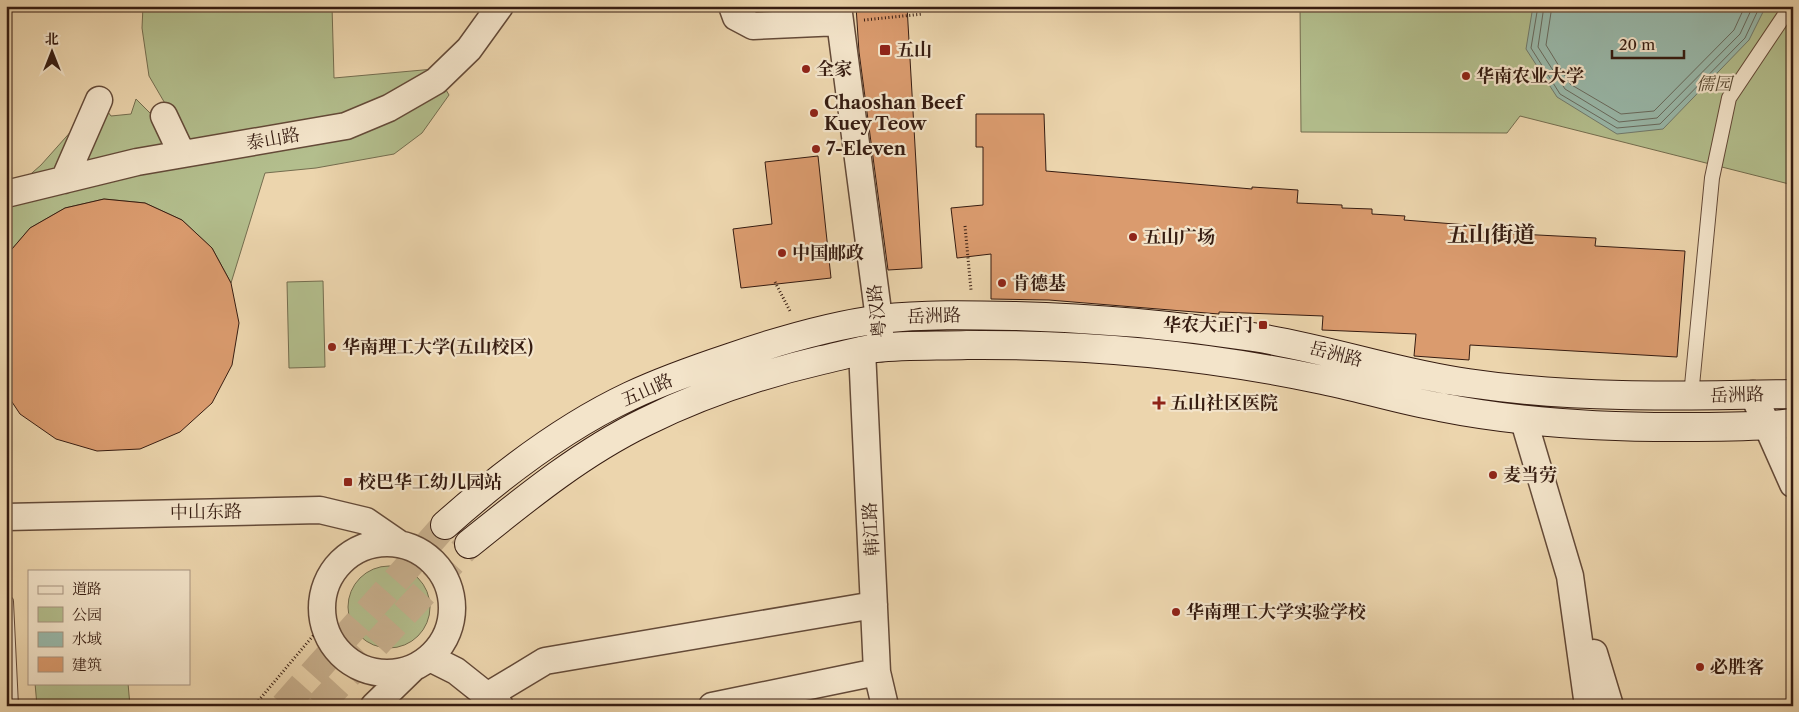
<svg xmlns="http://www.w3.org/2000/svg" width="1799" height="712" font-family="'Libre Caslon Text','Noto Serif SC',serif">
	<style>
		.green { fill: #b3be8d; stroke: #746d4f }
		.water { fill: #99b9ab; stroke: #717a6d }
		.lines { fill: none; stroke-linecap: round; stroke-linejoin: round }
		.shore { stroke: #686a5e; stroke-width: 1 }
		.building { fill: #da9b6e; stroke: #361c11 }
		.secondary-tunnel { stroke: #c8b08e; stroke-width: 28; stroke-dasharray: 28 14; stroke-linecap: butt }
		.service-casing { stroke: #644a38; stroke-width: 16 }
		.minor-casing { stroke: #644a38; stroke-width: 29 }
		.secondary-casing { stroke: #361c11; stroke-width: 30 }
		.path { stroke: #361c11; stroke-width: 3; stroke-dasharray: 1 2.5; stroke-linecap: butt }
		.service { stroke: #f3e4ca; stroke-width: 14 }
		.minor { stroke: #f3e4ca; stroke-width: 26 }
		.secondary { stroke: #f3e4ca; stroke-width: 28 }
		.poi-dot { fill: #8f2418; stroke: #f3e4ca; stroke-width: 2 }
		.labels { text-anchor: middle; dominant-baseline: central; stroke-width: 4.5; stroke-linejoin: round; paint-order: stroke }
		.poi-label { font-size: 18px; font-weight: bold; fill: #361c11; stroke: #f3e4ca; text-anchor: start }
		.park-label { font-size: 18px; font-style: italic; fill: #5c4d36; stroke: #f3e4ca }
		.street-label { font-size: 18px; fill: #361c11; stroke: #f3e4ca }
		.district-label { font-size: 22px; font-weight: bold; fill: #361c11; stroke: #f3e4ca }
	</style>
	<rect width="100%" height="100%" fill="#ecd5ad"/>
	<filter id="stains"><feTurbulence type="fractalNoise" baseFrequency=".004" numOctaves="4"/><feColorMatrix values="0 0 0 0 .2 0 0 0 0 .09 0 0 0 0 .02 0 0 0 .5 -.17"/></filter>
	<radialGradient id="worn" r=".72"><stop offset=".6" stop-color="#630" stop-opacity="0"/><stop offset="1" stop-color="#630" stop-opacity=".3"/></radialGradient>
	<path class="green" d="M143,6h189l2,72 100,-9 15,26 -27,38 -28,21 -78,14 -51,5 -34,110 -19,-35 -30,-28 -37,-17 -41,-4 -39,9 -35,20 -24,28v-59l2,-3 33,-29 58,-65 12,16 20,-2 5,-15 22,22 12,-9 -21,-36 -7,-48z
		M1300,6h493v179l-273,-69 -13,17 -206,-1z
		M323,281l2,86 -36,1 -2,-86z
		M348 607a41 41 0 1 1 82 0a41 41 0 1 1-82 0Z
		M35,683h93l2,23h-93z"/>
	<path class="water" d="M1533,6h233l-17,34 -86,89 -46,5 -60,-37 -31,-48z"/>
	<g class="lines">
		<path class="shore" d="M1538,6l-7,42 29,46 57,34 43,-4 85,-86 15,-32
			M1544,6l-6,41 27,42 54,33 38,-4 83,-84 13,-28
			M1552,6l-6,39 24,39 51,30 33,-3 80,-81 11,-24"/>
	</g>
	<path class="building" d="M856,6h51l15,262 -34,2 -29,-218z
		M976,114h68l2,57 206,18v-2l46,3 -1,13 45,2v3l30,1v5l33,2 -1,4 76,6v6l116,6 -1,8 90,5 -8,106 -207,-12 -1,15 -55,-4 2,-22 -94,-4 1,-14 -104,-4v2l-170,-14 -58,-1v-45l-34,4 -6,-50 32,-3v-58h-7z
		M818,156l13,122 -90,10 -8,-59 39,-5 -7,-62z
		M104,199l41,4 37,17 30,28 19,35 8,40 -7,42 -20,38 -32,29 -40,17 -43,2 -41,-12 -36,-25 -14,-21v-137l24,-28 35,-20z"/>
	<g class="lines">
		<path class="secondary-tunnel" d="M284,706l161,-181
			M319,706l150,-162"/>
		<g class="service-casing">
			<path id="service" d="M1691,396l21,-218 17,-80 57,-85 2,-7
				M6,602l5,104"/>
		</g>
		<g class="minor-casing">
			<path id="minor" d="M732,6l4,11 17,9 87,-4
				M838,6l41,313 2,29
				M164,116l18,38
				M64,180l35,-80
				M6,194l131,-32 209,-36 43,-18 47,-27 33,-32 31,-43
				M862,350l15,322 8,34
				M1753,394l40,90
				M1524,421l46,155 18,130
				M6,517l314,-7 46,11 32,22
				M322 608a65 65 0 1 1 130 0a65 65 0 1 1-130 0Z
				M1594,653l16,53
				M430,658l26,13 44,35
				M487,696l58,-35 329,-56
				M374,706l38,-37
				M712,706l165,-34"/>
		</g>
		<g class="secondary-casing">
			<path id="secondary" d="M445,525c56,-50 117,-97 185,-129 32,-15 66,-27 99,-38 49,-17 99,-32 151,-39 44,-5 89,-4 134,-3 80,2 160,9 239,21 73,11 142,36 215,46 108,16 216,13 325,11
				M469,544c56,-45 112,-91 176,-122 56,-28 117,-48 177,-62 18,-4 36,-9 54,-12 30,-3 61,-2 91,-3 118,-1 236,10 351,34 41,8 81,21 122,28 85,17 169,21 256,20 32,0 64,0 97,-4"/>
		</g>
		<path class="path" d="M864,20l59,-6
			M965,226l6,64
			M775,282l16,31
			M254,706l69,-82"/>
		<use href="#service" class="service"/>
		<use href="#minor" class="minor"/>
		<use href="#secondary" class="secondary"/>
	</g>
	<g class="poi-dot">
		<rect x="879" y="44" width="12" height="12" rx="2.5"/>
		<circle cx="806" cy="69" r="5"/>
		<circle cx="1466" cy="76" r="5"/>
		<circle cx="814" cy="113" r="5"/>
		<circle cx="816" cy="149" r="5"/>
		<circle cx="1133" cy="237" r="5"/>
		<circle cx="782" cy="253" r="5"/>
		<circle cx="1002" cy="283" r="5"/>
		<rect x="1258" y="320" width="10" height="10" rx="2.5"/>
		<circle cx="332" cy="347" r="5"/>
		<path d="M1156.5 395.5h5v5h5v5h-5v5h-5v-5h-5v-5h5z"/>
		<circle cx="1493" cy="475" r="5"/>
		<rect x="343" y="477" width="10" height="10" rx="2.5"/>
		<circle cx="1176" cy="612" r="5"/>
		<circle cx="1700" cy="667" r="5"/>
	</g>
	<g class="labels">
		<g class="poi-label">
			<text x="896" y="50">五山</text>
			<text x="816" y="69">全家</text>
			<text x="1476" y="76">华南农业大学</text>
			<text x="824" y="103">Chaoshan Beef<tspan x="824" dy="21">Kuey Teow</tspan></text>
			<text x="826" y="149">7-Eleven</text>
			<text x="1143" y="237">五山广场</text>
			<text x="792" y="253">中国邮政</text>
			<text x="1012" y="283">肯德基</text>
			<text x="1253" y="325" text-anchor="end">华农大正门</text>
			<text x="342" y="347">华南理工大学(五山校区)</text>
			<text x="1170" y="403">五山社区医院</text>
			<text x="1503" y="475">麦当劳</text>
			<text x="358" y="482">校巴华工幼儿园站</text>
			<text x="1186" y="612">华南理工大学实验学校</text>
			<text x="1710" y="667">必胜客</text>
		</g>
		<g class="park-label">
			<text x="1714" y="84">儒园</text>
		</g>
		<g class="street-label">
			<text transform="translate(273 139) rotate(-10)">泰山路</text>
			<text transform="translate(877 311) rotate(-96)">粤汉路</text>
			<text transform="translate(934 316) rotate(-2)">岳洲路</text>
			<text transform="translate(1336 354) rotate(14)">岳洲路</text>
			<text transform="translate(647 390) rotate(-24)">五山路</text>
			<text transform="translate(1737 395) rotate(-2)">岳洲路</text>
			<text transform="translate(206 512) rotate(-1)">中山东路</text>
			<text transform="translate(871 529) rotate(-93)">韩江路</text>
		</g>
		<g class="district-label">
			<text x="1491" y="234">五山街道</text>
		</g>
	</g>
	<rect width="1799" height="712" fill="none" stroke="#ecd5ad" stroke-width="25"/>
	<rect x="8" y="8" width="1784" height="697" fill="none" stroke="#361c11" stroke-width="2.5"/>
	<rect x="12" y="12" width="1774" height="687" fill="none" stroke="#361c11"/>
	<rect x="28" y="570" width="162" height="115" fill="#f3e4ca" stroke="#a79480"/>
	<rect x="38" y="586" width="25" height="8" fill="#f3e4ca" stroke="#a79480"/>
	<text x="72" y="594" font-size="15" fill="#361c11">道路</text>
	<rect x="38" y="607" width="25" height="15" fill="#b3be8d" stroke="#a79480"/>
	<text x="72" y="620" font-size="15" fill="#361c11">公园</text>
	<rect x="38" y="632" width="25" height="15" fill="#99b9ab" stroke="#a79480"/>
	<text x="72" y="644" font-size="15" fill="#361c11">水域</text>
	<rect x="38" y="657" width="25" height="15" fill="#da9b6e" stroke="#a79480"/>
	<text x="72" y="670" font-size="15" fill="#361c11">建筑</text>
	<g transform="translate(52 52)" stroke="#f3e4ca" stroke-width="4" paint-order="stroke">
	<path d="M0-4L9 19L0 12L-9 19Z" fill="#361c11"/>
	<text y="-8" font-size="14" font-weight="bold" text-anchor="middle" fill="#361c11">北</text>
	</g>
	<path d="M1612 50v8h72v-8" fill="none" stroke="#361c11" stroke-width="2.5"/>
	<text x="1619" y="50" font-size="15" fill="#361c11" stroke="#f3e4ca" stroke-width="4" paint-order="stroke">20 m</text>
	<rect width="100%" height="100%" filter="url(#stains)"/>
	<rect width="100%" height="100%" fill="url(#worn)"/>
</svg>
